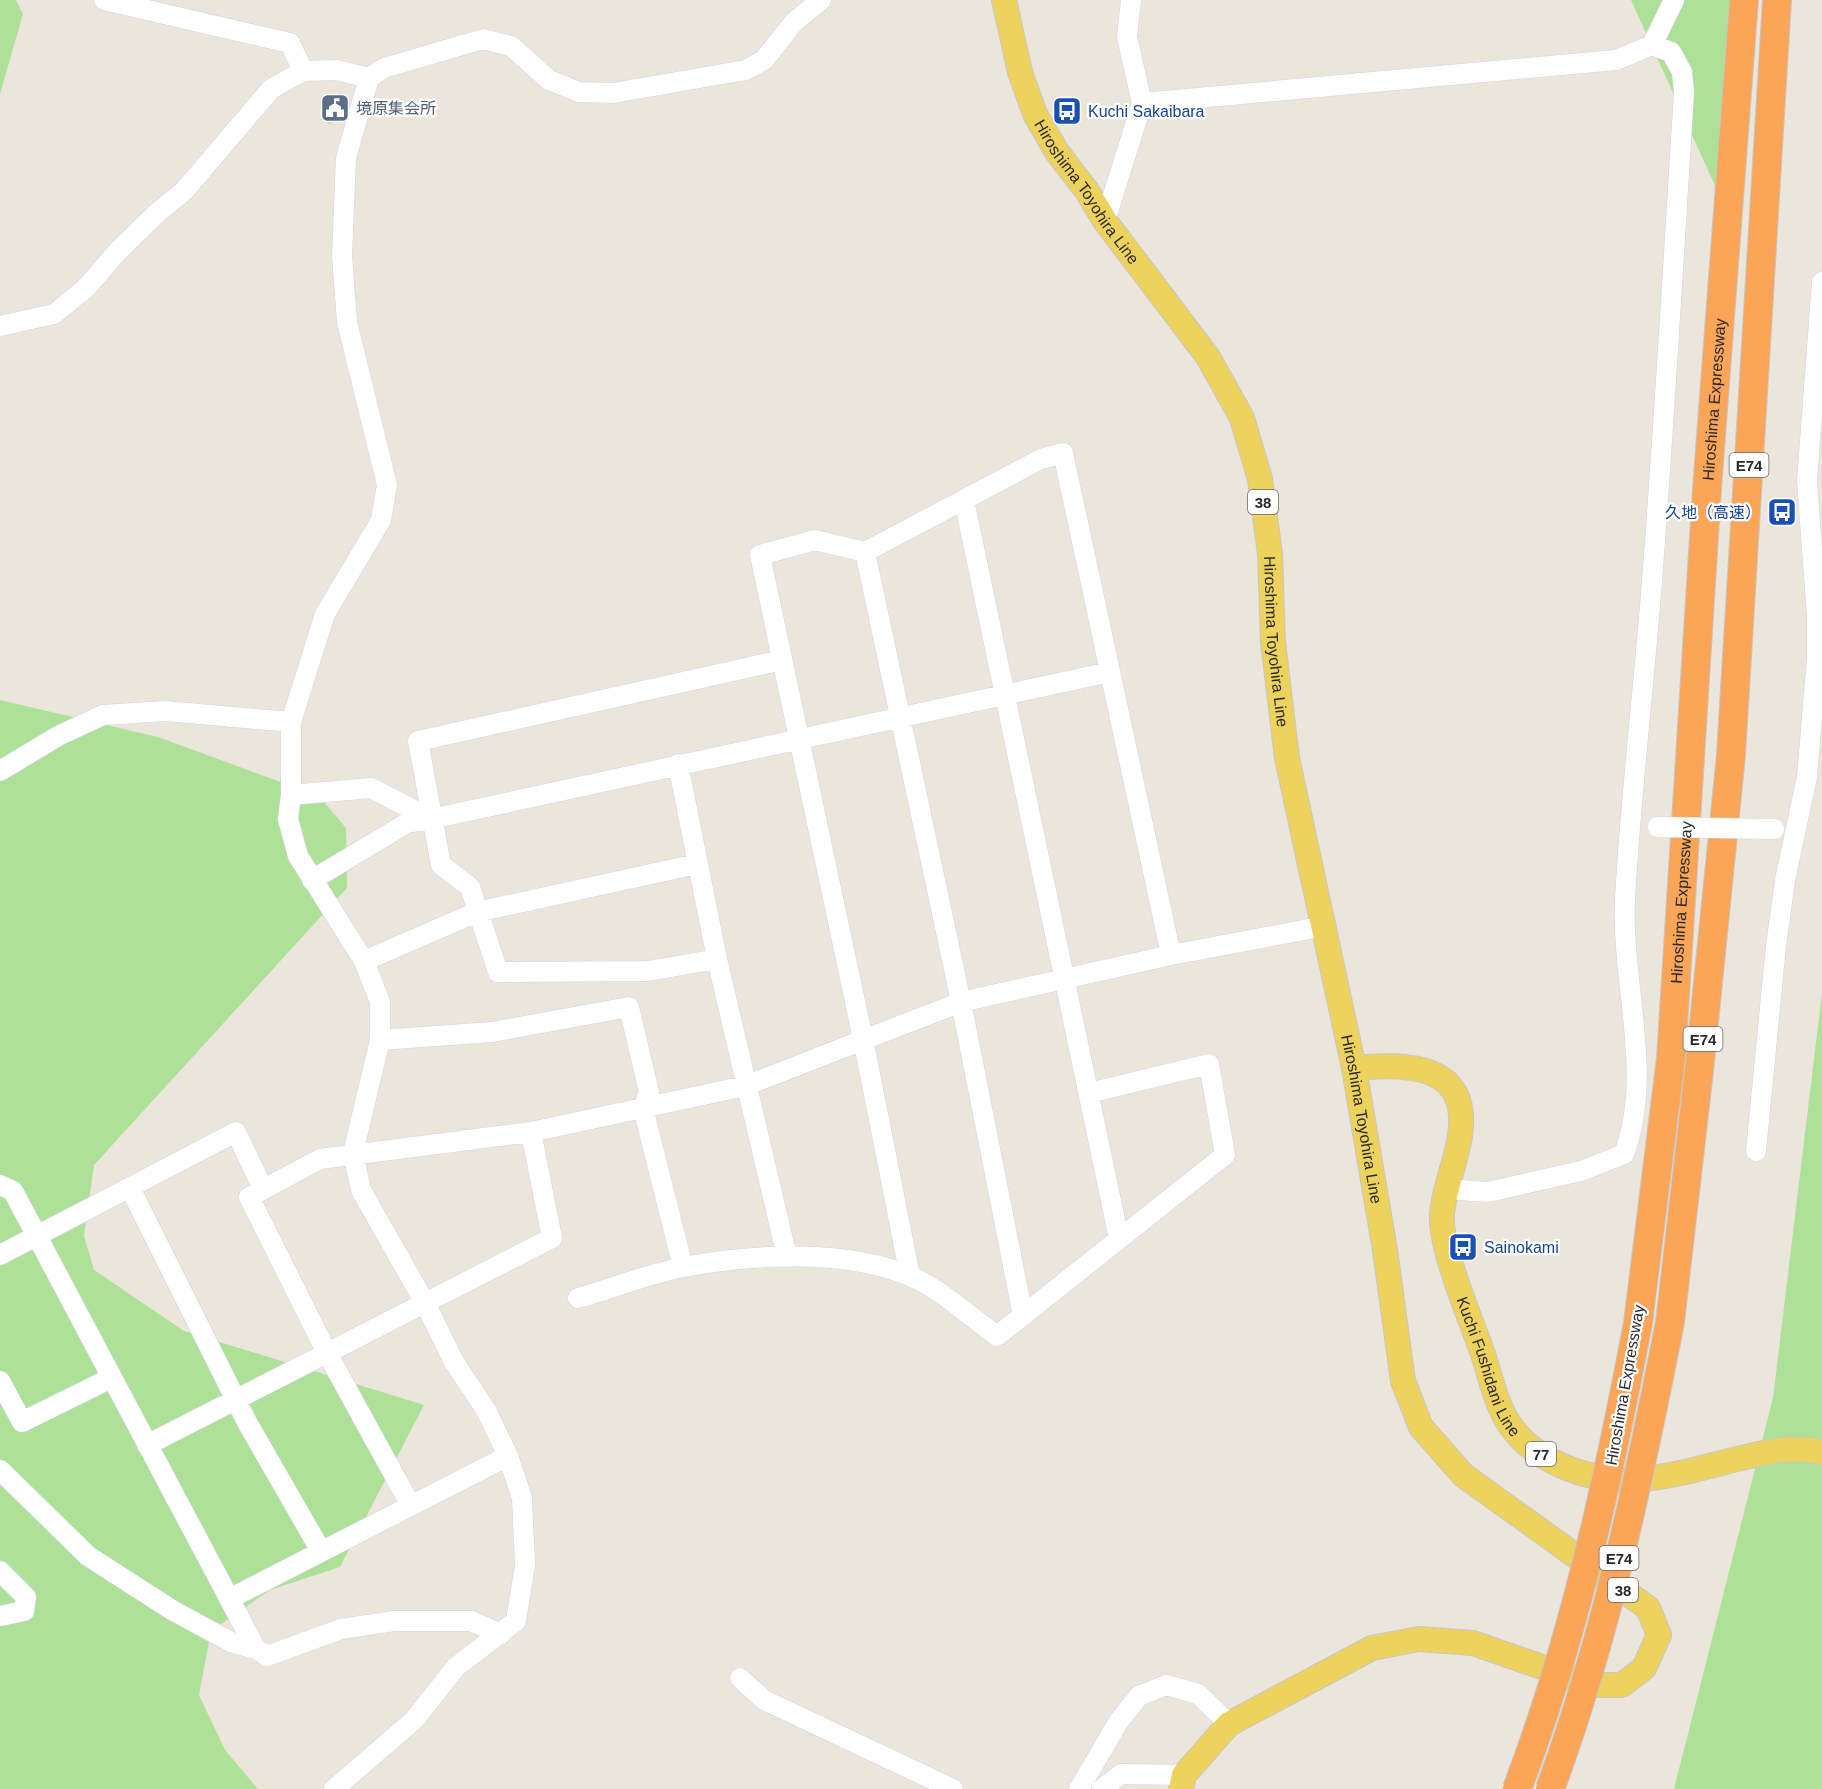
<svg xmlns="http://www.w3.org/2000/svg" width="1822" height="1789" font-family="Helvetica,'Noto Sans JP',sans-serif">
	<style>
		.green { fill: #aee198 }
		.building { fill: #c6c2bb }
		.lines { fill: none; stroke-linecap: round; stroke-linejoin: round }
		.minor-casing { stroke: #d0d3e2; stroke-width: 21 }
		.major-casing { stroke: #c7c7c7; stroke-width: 26 }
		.highway-casing { stroke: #c7c7c7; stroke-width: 30 }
		.minor { stroke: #fff; stroke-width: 20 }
		.major { stroke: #edd25e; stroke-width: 24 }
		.highway { stroke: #faa557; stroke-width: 28 }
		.minor-bridge-casing { stroke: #d0d3e2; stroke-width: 21; stroke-linecap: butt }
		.highway-bridge-casing { stroke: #c7c7c7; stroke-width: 30; stroke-linecap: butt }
		.minor-bridge { stroke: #fff; stroke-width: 20 }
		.highway-bridge { stroke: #faa557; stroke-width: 28 }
		.labels { text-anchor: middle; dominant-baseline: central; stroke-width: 4.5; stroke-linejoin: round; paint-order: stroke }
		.shield { fill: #fff; stroke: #696969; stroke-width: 1.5 }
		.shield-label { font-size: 15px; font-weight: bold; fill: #292929 }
		.service-label { font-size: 16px; fill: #4e5e75; stroke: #fff; text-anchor: start }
		.transit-label { font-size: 16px; fill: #164399; stroke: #fff; text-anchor: start }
		.street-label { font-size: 16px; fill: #292929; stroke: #fff }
	</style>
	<rect width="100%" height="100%" fill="#ebe5db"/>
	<path class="green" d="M0,0h16l7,14 -23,80z
		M1631,0h99l-9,199z
		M0,700l158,37 161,59 27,32 1,60 -253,277 -10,71 10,34 90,61 240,74 -84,162 -70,23 -59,41 -12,64 26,55 33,39h-258z
		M1822,993v796h-148l99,-391z"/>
	<path class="building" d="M341,93l5,20 -1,6 -17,5 -6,-26z"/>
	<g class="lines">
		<g class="minor-casing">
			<path id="minor" d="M104,0l186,43 13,28
				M1652,45l22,-45
				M1142,103l474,-43 36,-15 19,7 11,20 2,20c-10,159 -19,318 -31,476 -8,111 -22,221 -28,331 -4,84 29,175 -1,255l-43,17 -93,21 -42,-3
				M1105,221l37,-118 -15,-66 4,-37
				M0,326l54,-12 32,-26 31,-36 40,-39 27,-22 87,-102 32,-18 33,-1 33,8
				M964,500l155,739
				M865,552l96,450 62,314
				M678,764l39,195 70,298
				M0,771l58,-35 45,-21 62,-4 126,11
				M291,795l80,-7 60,31 679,-147
				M312,880l95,-57 24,-4
				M717,959l-69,12 -150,1 -28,-85 -29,-22 -23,-124 364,-81
				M364,961l113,-49 220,-48
				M380,1040l112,-8 137,-25 20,85 -6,16 40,159
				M1756,1151l20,-205 9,-66 22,-103 10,-119v-42l-10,-135 15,-199
				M0,1185l13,6 243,458 11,7 74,-27 53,-8h77l30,13
				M130,1188l118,236 73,127
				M0,1255l236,-123 27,57
				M910,1276l-47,-237 -103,-484 55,-15 50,12 176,-93 22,-6 108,502
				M578,1298c35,-10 70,-24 106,-31 67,-13 162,-18 226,9 31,13 59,40 87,60l228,-181 -16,-91 -120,29
				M0,1381l22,41 89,-44
				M147,1445l405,-207 -21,-106
				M0,1470l88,86 84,54 59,32 25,7
				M410,1504l-83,-151 -78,-156 71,-38 211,-27 214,-46 216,-84 210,-47 154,-29
				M0,1571l26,26 -2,14 -24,5
				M229,1599l279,-143
				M740,1678l24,22 189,89
				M334,1789l80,-69 42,-53 60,-46 9,-56 -3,-67 -14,-42 -22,-46 -32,-48 -29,-59 -64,-113 -8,-37 27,-113v-38l-16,-41 -66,-105 -10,-37 3,-24v-73l34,-108 56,-94 6,-35 -40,-163 -5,-66 4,-98 23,-80 15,-10 99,-29 28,7 38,34 30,12 34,1 133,-23 18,-10 30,-38 27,-22
				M1079,1789l40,-68 20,-25 27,-11 32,9 31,30
				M1102,1789l19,-15 63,1"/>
		</g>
		<g class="major-casing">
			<g id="major">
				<path id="s1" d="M1004,0l16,72 15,42 22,38 30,39 18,30 103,136 34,61 18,61 10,75 3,88 14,116 67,310 31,182 18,131 18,46 42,48 185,133 11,27 -15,33 -22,17h-28l-121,-42 -54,-4 -47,9 -143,76 -45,51 -3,14"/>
				<path id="s2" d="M1354,1068c52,-5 117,-5 106,68 -4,27 -16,52 -18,79 -2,33 29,105 41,139 7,22 13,49 25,68 11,17 26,30 44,39 65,34 120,14 185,-2 29,-7 56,-14 85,-7"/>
			</g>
		</g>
		<g class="highway-casing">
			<g id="highway">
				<path d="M1670,1322l30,-260 31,-307 46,-755"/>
				<path id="s3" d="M1638,1323l33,-265 36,-569 37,-489"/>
			</g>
		</g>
		<use href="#minor" class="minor"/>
		<use href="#major" class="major"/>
		<use href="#highway" class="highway"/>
		<g class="minor-bridge-casing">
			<path id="minor-bridge" d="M1658,827l116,2"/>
		</g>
		<g class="highway-bridge-casing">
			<path id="highway-bridge" d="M1517,1789c57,-150 91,-308 121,-466
				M1550,1789c56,-151 89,-309 120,-467"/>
		</g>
		<use href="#minor-bridge" class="minor-bridge"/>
		<use href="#highway-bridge" class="highway-bridge"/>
	</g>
	<defs>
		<g id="civic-square" transform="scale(1.5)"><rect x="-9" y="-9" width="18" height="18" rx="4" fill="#5c6f8a" stroke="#fff"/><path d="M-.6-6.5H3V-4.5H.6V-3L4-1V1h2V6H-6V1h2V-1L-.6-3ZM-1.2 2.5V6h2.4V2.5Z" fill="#fff"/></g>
		<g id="bus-square" transform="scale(1.5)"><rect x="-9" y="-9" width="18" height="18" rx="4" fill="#1a4fb4" stroke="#fff"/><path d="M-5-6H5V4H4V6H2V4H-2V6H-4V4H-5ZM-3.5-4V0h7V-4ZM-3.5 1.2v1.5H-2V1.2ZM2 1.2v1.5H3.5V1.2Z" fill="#fff"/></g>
	</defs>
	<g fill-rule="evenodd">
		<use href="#civic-square" x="335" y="108"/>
		<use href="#bus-square" x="1067" y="111"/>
		<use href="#bus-square" x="1782" y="512"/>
		<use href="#bus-square" x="1463" y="1247"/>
	</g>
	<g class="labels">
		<g class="shield">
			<rect x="1729.5" y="453" width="39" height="24" rx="4.5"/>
			<rect x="1248" y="490" width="30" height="24" rx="4.5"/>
			<rect x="1683.5" y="1027" width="39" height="24" rx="4.5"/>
			<rect x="1526" y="1442" width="30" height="24" rx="4.5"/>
			<rect x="1599.5" y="1546" width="39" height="24" rx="4.5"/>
			<rect x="1608" y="1578" width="30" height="24" rx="4.5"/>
		</g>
		<g class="shield-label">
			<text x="1749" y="465">E74</text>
			<text x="1263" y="502">38</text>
			<text x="1703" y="1039">E74</text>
			<text x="1541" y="1454">77</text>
			<text x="1619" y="1558">E74</text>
			<text x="1623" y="1590">38</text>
		</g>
		<g class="service-label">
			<text x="356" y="108">境原集会所</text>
		</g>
		<g class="transit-label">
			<text x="1088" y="111">Kuchi Sakaibara</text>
			<text x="1761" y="512" text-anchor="end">久地（高速）</text>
			<text x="1484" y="1247">Sainokami</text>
		</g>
		<g class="street-label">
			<text stroke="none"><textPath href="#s1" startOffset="212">Hiroshima Toyohira Line</textPath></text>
			<text stroke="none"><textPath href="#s3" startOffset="927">Hiroshima Expressway</textPath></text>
			<text stroke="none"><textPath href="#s1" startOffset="714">Hiroshima Toyohira Line</textPath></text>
			<text stroke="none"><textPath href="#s3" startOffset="423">Hiroshima Expressway</textPath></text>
			<text stroke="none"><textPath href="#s1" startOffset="1200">Hiroshima Toyohira Line</textPath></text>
			<text stroke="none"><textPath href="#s2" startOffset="394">Kuchi Fushidani Line</textPath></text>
			<text transform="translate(1625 1385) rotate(-80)">Hiroshima Expressway</text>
		</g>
	</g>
</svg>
